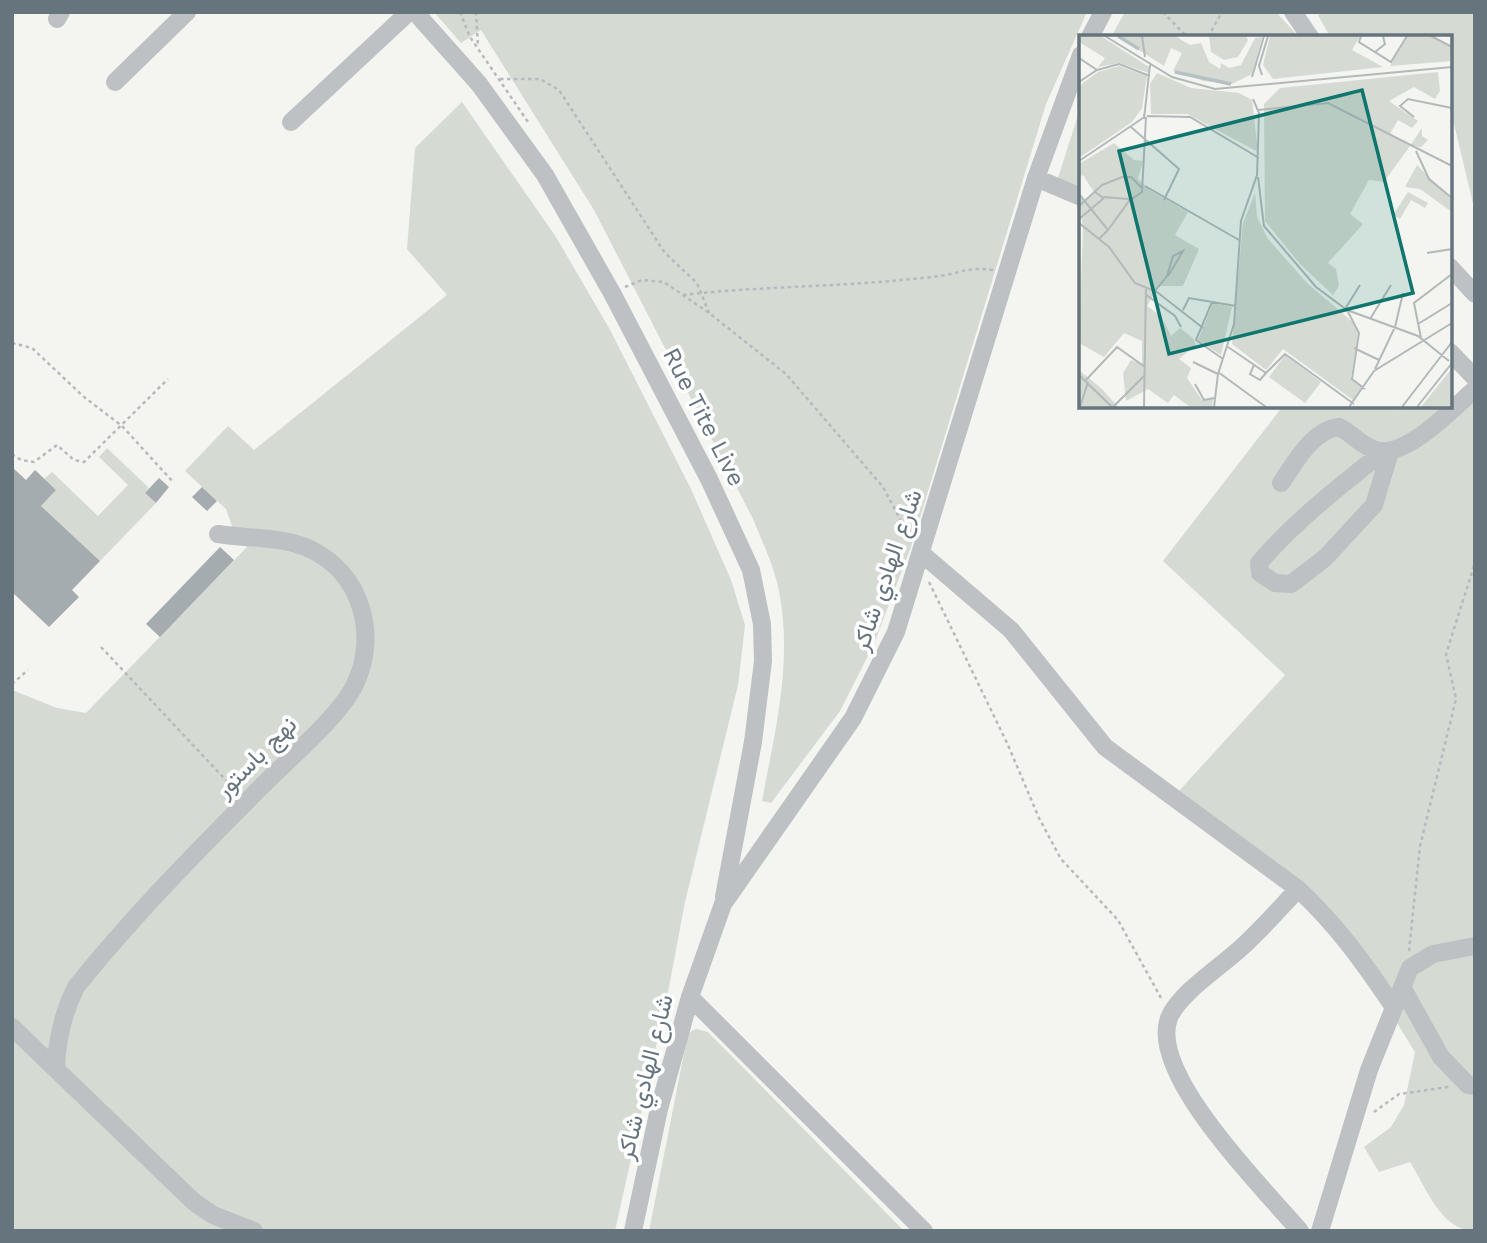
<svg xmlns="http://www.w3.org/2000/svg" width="1487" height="1243" font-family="'Work Sans',Vazirmatn,sans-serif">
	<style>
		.green { fill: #d5dad2 }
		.building { fill: #a4acb0 }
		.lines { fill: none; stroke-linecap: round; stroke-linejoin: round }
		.path { stroke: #b7babc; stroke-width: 2.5; stroke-dasharray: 3.5 3.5; stroke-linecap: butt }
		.minor { stroke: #bdc1c4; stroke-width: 18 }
		.labels { text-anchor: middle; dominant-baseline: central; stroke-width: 7; stroke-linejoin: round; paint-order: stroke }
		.street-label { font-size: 24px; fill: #66747e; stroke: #fff }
		.inset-river { fill: none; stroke: #b6c1c4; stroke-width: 3.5 }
		.inset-road { fill: none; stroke: #b2b9bb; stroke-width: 2 }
		.view { fill: #0f766e; fill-opacity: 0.15; stroke: #0f766e; stroke-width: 3.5 }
		.inset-edge { fill: none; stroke: #66747e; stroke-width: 3.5 }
	</style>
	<rect width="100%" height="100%" fill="#f4f4f0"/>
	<path class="green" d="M434,12h653l-41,92 -135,443 -38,99 -33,65 -69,92 -9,-2c13,-70 31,-139 17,-210 -5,-25 -16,-48 -26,-72l-159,-309 -113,-180 -20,13z
		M1125,12h151l23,25h-188z
		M1321,12h154v200l-25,-105v-70h-120l-12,-22z
		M462,102l94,135 53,91 82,161 40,91 14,45 -7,60 -53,217 -17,90 -53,239h-603v-541l45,18 29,5 161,-166 -11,-10 -10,-28 -41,-38 43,-45 26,24 193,-155 -40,-46 8,-101z
		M1081,106v84l-23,-12z
		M1475,379v852c-34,0 -49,-44 -65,-69l-31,10 -15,-25 27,-20 13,-22 11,-53 -55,-89 -27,-33 -155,-138 107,-117 -122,-114 120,-155h106l10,4 51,-4z
		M107,448l42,40 -4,5 11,10 -56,58 -59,-55 15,-16 -12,-11 8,-7 46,44 30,-31 -29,-28z
		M696,1029l12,3 196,199h-255l39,-198z"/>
	<path class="building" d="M12,467l14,13 9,-10 21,20 -15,16 59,55 -28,29 7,7 -30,30 -37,-35z
		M159,478l10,9 -13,16 -11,-10z
		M202,487l15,14 -10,10 -15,-14z
		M220,547l14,13 -74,77 -14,-13z"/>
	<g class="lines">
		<path class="path" d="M460,12l10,25 58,85
			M476,12l2,34
			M1163,12l24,25
			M1208,37l14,-25
			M500,79h40l19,11 106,163 32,30 12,30
			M625,287l17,-7 22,2 45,31 77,61 97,113 25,47
			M683,295c70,-8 139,-8 209,-14 17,-2 36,-3 54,-6 19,-4 26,-8 47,-5
			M12,343l20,5 52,49 38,29 52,57
			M12,454l9,6 13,2 23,-17 17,15 10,2 84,-83
			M929,582l79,163 31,73 22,41 57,61 43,78
			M101,647l136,145
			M12,684l16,-14
			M1409,951l11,-105 36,-147 -10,-45 29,-91
			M1374,1112l25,-18 50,-7"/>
		<path class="minor" d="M415,12l64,72 66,91 67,118 97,186 42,91 11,54 1,37 -10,81 -29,155
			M1293,12l17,25
			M57,19l4,-7
			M1090,37l13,-25
			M115,82l72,-70
			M291,122l118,-110
			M1036,178l45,19
			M1450,267l25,27
			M1450,352l25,26
			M1384,451c-44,35 -88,69 -125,112l1,10 15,10 16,1 34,-26 49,-53 16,-53
			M1281,483c14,-20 31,-53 58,-56 13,6 21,18 36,23 30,10 78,-42 100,-61
			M921,553l90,77 94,117 193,142c38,35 66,74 95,117
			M1298,889c-18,19 -36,40 -56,58 -19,18 -63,46 -73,71 -21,56 96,172 131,213
			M1402,987l39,70 27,28 7,1
			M690,997l234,234
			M12,1027l182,175 19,13 41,16
			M56,1067c1,-28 7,-54 20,-80 56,-70 121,-136 184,-199 26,-27 82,-73 96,-106 22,-48 5,-108 -44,-132 -28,-14 -63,-11 -94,-16
			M633,1231l26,-122 31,-112 33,-93 130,-186 43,-86 140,-454 45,-123
			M1320,1231l49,-161 41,-102 23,-14 42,-8"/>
	</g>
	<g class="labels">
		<g class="street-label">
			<text transform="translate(704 417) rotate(63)">Rue Tite Live</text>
			<text transform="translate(887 570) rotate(-71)">شارع الهادي شاكر</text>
			<text transform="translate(256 757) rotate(-45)">نهج باستور</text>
			<text transform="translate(645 1077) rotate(-76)">شارع الهادي شاكر</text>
		</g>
	</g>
	<g transform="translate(1079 35)">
		<rect width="373" height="373" fill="#f4f4f0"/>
		<path d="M0,1h22l48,31v6l-30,-10 -21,4 7,-9 -26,-16zM38,1h58l15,9 11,-2 8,19 11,7 1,-6 8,5 12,-3 14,-27 7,-1 -10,37 -20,10 -28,-3 -31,-10 9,-18 -11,-5 -7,18zM130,1h37l2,4 -10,17 -14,3 -13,-8zM191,1h90l-8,14 31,17 -110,12 -10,-14zM329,1h22l22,12v13l-62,5zM40,31l28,10 -5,32 -10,14 -53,36v-72l19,-14zM359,37l2,19 -5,8 -21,-12 -25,14 29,20 -6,7 -14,-8 -8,14 20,12 12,-18v8l6,4 -7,7 -11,-1 -26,36 -15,-2 -19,34 13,10 -35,39 8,6 3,17 -6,9 -33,-31 -35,-43 -1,-117 16,-16zM78,38l34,15 48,5 13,7 6,52 -71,-38h-36l-1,-30zM35,108l20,17 9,1 -5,18 13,12 37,21 -13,23 24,14 -16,37h-24l-12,20 14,10 10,20 9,-8 13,10 3,7 -17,14 12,9 -4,10 15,22 11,-3 -1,10h-22l-16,-12 -6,8 -20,-14 -22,12 -3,-28 8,-13 11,4v-23l-18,-8 -20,24 -25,-14 4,-114 -4,-33 5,5 10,-9 -11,-17 -4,2v-13zM338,130l35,35v12l-32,-23 -15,-2zM329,157l20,11 -3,5 -14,-8 -11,19 -7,-4zM176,158l2,24 11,22 39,44 47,40 4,11 -7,44 12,9 -10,13 -70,-51 -17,21 -34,-26 11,-121zM134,268l19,4 -11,48 -23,-15zM206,320l36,27 -16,21 -36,-26zM373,333v39h-31zM0,335l23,19 16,18 -39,-1z" fill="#d5dad2"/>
		<path class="inset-river" d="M39,1l21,13M96,37l56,12"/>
		<path class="inset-road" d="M26,1l67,41 43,12 237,-22M63,1l3,21M282,1l-2,6 32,20 16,-26M352,1l21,11M296,17l10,-8 -2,-8M0,23l18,12M183,40l-3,-9 9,-30M173,42l12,-41M0,47l18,-12 22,-6 31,12M179,75l70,-7 124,63M65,79v5l6,-54M68,81l43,1 69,41M335,82l-14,-11 8,-7 44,9M52,92l48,42 -15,31M337,116l13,28 23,19M0,126l64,-43M179,142l6,49 52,61 31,23 71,26 31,25M66,151l94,54M16,157l7,5 27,2M0,159l29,36 -9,9M0,171l23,-21 20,-8h9l12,12M0,184l25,-21M0,188l30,24 26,36 22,9 46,36M29,195l21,-29 13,-9 4,-75M348,218l25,-4M76,256l12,-15 6,-20 10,-5 -15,25M66,259l30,22 6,11M133,267l-16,38 27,19M266,274l15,-24M104,275l6,-12 47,8M268,275l12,23 -7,46 13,10M291,284l21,-34M339,289l34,-21M342,303l-7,-35 38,-29M149,312l38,26 19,-19 69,50M275,313l25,12M114,327l25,12M175,330l-4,9 10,6 6,-7M296,334l20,-42 8,-34M139,337l48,35M0,340l33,32M7,345l31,-33 28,20M116,349l9,16 11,-2M1,372l8,-25M34,372l31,-31M65,372l2,-120M135,372l4,-33 16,-50 7,-103 16,-46 2,-62 -6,-14M270,372l25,-36 78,-48M323,372l50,-65M338,372l35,-44"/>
		<path class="view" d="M283,55l51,203 -244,61 -50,-203z"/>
		<rect width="373" height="373" class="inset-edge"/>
	</g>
	<rect width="1487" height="1243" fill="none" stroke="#66747e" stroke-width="28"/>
</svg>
